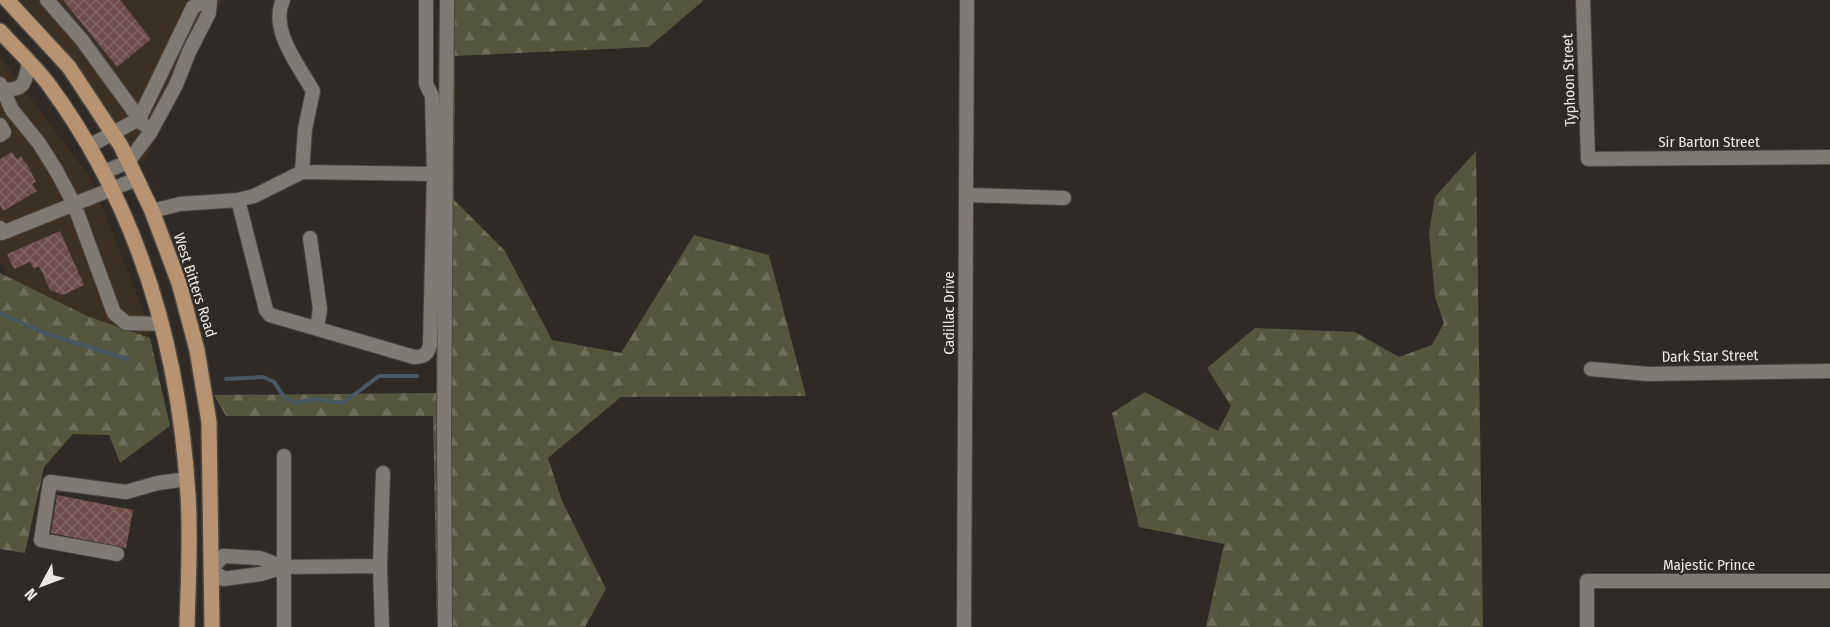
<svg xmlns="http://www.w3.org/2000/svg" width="1830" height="627" font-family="'Fira Sans Condensed',sans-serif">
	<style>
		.commercial { fill: #3c3022 }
		.forest { fill: url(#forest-firs) }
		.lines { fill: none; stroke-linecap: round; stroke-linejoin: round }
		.stream { stroke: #495862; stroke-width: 4 }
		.building { fill: url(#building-cross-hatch) }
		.minor-casing { stroke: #4a4641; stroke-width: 16 }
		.major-casing { stroke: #4a4641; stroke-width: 18 }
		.minor { stroke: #807a74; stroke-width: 14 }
		.major { stroke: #b89372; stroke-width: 15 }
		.labels { text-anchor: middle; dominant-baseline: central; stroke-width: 4.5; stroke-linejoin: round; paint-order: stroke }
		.street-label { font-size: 15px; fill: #ebe8e4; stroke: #2f2a25 }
	</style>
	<defs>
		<pattern id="forest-firs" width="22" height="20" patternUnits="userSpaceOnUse" patternTransform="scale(1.5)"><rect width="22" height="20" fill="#54573e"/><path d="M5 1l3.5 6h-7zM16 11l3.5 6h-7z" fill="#6d6f5a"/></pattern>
		<pattern id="building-cross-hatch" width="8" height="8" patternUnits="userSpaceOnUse" patternTransform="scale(1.5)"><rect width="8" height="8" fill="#6d4c4a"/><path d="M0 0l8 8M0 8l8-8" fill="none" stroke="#826664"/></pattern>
	</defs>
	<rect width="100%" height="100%" fill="#2f2a25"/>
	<path class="commercial" d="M21,0h201l-79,164 -40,-62 -42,-57z
		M0,57l91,122 54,136 5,23 -132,-38 -18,-39z"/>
	<path class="forest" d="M439,0h265l-55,47 -194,9 -1,144 51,51 47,89 69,13 73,-118 75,20 37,141 -185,1 -73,61 14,43 44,88 -21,38h-148l-4,-211h-207l-12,-21 222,-2z
		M1476,151l7,476h-277l18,-83 -85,-17 -27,-114 33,-21 73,39 13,-25 -24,-38 48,-40 100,4 44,25 33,-12 12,-22 -9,-26 -6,-65 6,-35z
		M0,273l87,43 63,22 20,88 -50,37 -11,-28 -36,-1 -29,33 -19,86 -25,-4z"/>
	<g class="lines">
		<path class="stream" d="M0,313l44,20 83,26
			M226,379l37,-2 11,5 11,16 10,5 20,-4 28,4 36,-27h38"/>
	</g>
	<path class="building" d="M63,0h57l31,39 -34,28z
		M12,152l5,7 4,-3 4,7 1,-1 10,20 -4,2 5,7 -34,20 -3,-6v-46z
		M60,231l24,54 -21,10 -13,-5 -11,-24 -5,3 -4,-7 -16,7 -7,-15z
		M57,495l76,15 -7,38 -75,-15z"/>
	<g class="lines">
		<g class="minor-casing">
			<path id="minor" d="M47,0l35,40 61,84
				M283,0c-14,29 16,66 30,91l-8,38 -3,43
				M1583,0l5,159 242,-2
				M0,84l12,26 27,33 18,29 17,32 40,109 12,10 36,1
				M3,90c23,0 21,-7 26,-27
				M0,125l4,7 -4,3
				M89,146l50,-27 54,-112 14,-7
				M104,172l24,-10 22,-29 26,-48 13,-33 20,-39 1,-13
				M966,195l98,3
				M238,200l28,110 4,5 144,42c10,0 14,-3 16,-12l4,-171 -2,-78 -6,-12v-84
				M152,211l28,-7 58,-4 16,-4 48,-24 132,2
				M0,228l2,5 135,-54
				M310,238l10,71 -3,20
				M1591,369l57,5 182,-3
				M117,554l-76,-14 9,-58 76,10 32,-9 29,-4
				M283,567l-23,-9 -37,-2 -11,13 11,10 38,-5 22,-7 97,-1
				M284,627v-171
				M382,627l-2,-61 3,-93
				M445,627l-1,-195 3,-432
				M964,627l3,-627
				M1587,627v-46h243"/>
		</g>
		<g class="major-casing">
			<path id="major" d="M7,0l62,67 52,79 31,65 27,72 18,67 12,72 3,205
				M0,31c16,18 35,35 49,54 89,121 130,262 139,410 3,44 0,89 -1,132"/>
		</g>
		<use href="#minor" class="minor"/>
		<use href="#major" class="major"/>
	</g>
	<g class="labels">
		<g class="street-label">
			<text transform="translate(1569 80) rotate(-92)">Typhoon Street</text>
			<text x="1709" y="142">Sir Barton Street</text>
			<text transform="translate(195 285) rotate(72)">West Bitters Road</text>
			<text transform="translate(949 313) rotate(-90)">Cadillac Drive</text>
			<text transform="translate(1710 356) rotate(-1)">Dark Star Street</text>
			<text x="1709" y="565">Majestic Prince</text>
		</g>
	</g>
	<g transform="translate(42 585) rotate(229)" stroke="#2f2a25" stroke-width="4.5" paint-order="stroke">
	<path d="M0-4.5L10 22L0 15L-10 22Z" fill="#ebe8e4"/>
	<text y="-9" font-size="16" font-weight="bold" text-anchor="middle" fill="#ebe8e4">N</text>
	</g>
</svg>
